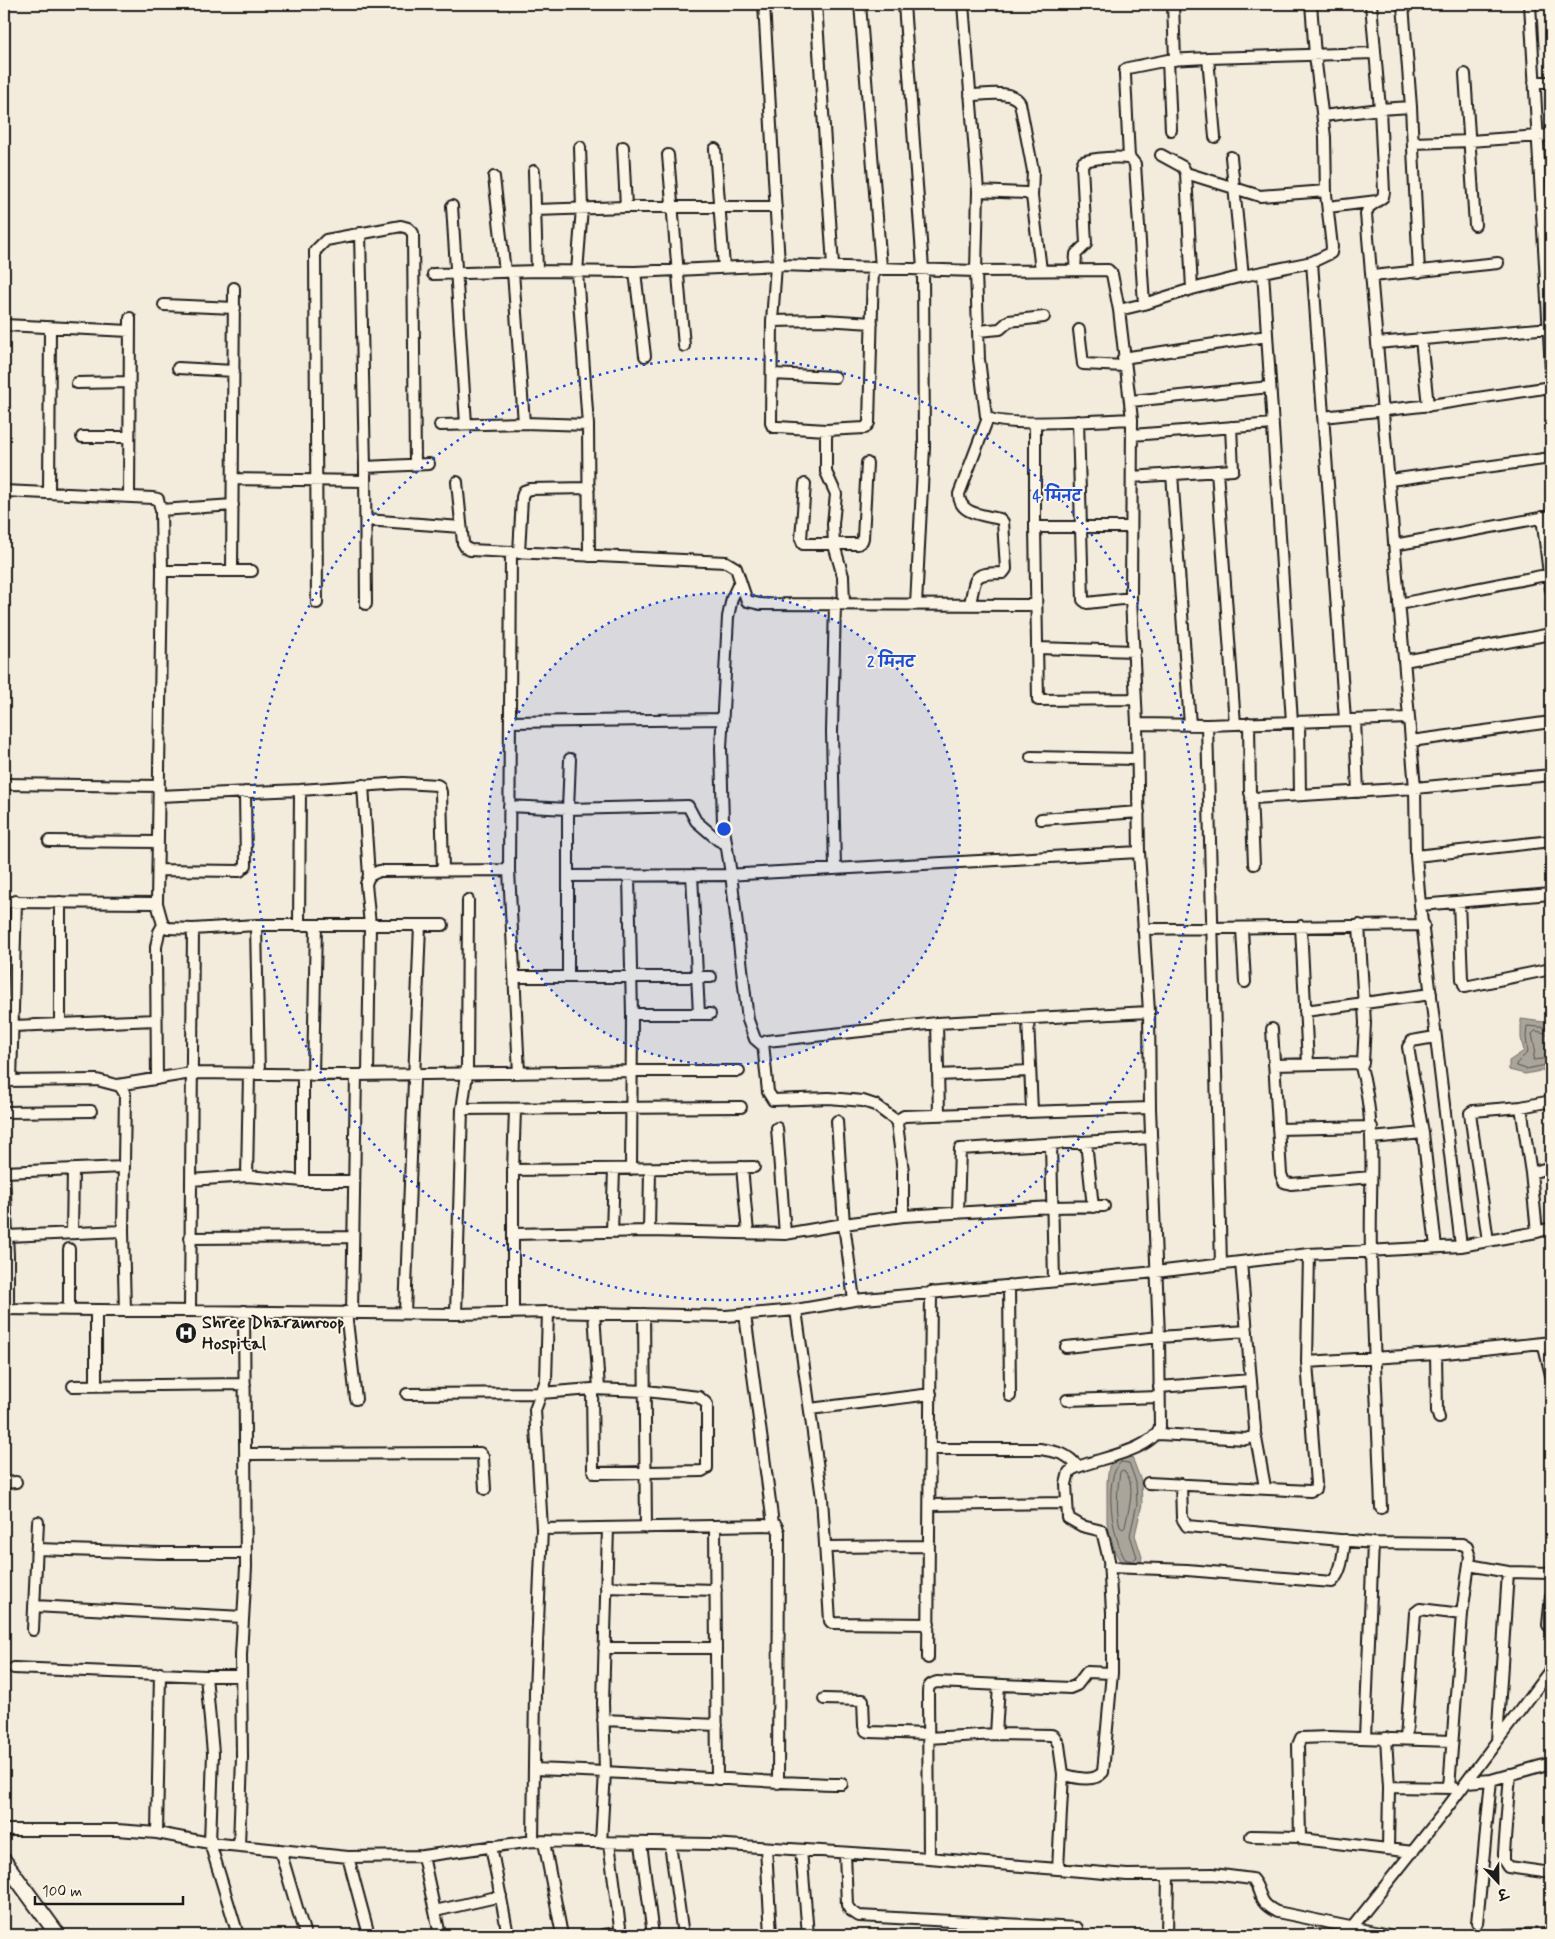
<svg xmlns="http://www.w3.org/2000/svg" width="1555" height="1939" font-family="Mynerve,'Playpen Sans Deva',sans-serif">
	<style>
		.water { fill: #aaa59b; stroke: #716e68 }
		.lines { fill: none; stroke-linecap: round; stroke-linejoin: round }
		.shore { stroke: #55534f; stroke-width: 1 }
		.street-casing { stroke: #1c1c1c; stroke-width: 14 }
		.secondary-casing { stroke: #1c1c1c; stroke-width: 18 }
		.street { stroke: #fcf5e5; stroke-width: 10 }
		.secondary { stroke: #fcf5e5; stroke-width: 14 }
		.ring { fill: none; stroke: #1d4ed8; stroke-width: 2.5; stroke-dasharray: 2.5 5 }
		.labels { text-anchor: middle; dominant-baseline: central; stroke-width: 4; stroke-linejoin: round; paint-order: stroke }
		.poi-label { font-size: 18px; font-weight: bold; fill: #1c1c1c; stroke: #fcf5e5; text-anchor: start }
		.centre { fill: #1d4ed8; stroke: #fcf5e5; stroke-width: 2.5 }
		.ring-label { font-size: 15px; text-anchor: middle; font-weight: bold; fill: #1d4ed8; stroke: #fcf5e5; stroke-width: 4; stroke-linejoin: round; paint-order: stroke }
	</style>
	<rect width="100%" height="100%" fill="#f3ecdd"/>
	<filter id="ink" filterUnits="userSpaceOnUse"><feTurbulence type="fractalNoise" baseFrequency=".02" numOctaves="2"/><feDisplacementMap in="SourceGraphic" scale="10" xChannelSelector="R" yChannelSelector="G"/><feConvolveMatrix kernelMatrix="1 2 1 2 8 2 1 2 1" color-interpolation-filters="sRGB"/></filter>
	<g filter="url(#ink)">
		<path class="water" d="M1521,1019l30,4v46l-26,5 -16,-4v-9l15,-10 -3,-13z
			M1119,1457h13l9,24 1,23 -7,31 7,22 -1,6h-20l-6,-11 -8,-30v-40l2,-16z"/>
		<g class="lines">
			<path class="shore" d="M1551,1028l-24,-2 -1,11 2,15 -12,12 1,2 9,3 25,-5
				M1551,1034l-16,-3 -3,3 3,15 -2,11 18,-2
				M1121,1462l8,1 7,19 1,22 -7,31 7,22 -5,4 -7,-2c-12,-20 -23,-80 -4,-97z
				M1123,1470c15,13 5,40 2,57l-2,2 -3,-2c-4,-17 -3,-38 0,-55z"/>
			<g class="street-casing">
				<path id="street" d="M764,4l15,261
					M816,4l17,262
					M860,4l21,263
					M904,4l19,265 1,179 -8,157
					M963,4l15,187 -2,80 2,60 1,28 7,57c11,12 124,4 146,3
					M1173,4l2,56
					M1371,4l9,105 4,83 -1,5 -14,10 -3,7 49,574 1,68 4,49 41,341
					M1403,4l8,103 8,165
					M1530,4l21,365
					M1208,58l7,79
					M1168,60l3,70
					M1465,74l10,151
					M1534,82h17
					M970,95c15,0 42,-6 50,8l13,68 -1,25
					M1323,116l57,-7 31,-2
					M1413,143l57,-2 81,-6
					M580,147l2,61 -5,64 11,153 1,131
					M623,147l3,60
					M715,149l9,118
					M668,155l16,191
					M1161,155l22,12 3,6 6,116
					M1231,157l12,119
					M1129,158l-4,-83v-5l3,-2 40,-8 40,-2 167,-5
					M534,171l3,100
					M1186,173l74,23 66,-5
					M494,177l11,95
					M978,191l48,2 6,3 9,74
					M452,206l14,218
					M1328,207l49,-6
					M535,210l91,-3h150
					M360,233l5,234 1,137
					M1312,262l33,458
					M776,265l-4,56 -1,102 2,4h5l48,3 39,-2 4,-5 4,-156
					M1075,270l1,-16 10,-10 -4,-79 1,-3c9,-4 38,-6 48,-3l4,5 9,140
					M513,272l11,151
					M635,272l10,84
					M1263,272l29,450
					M433,274l104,-3 98,1 144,-7 197,6 132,-1 4,4 7,36 13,109 -1,179 6,126 2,128 10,160 1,96 9,229 1,90c-9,25 -64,31 -87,42l-4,3 -3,12 2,34 14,8 20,5 7,29 3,52v61l-9,99c-9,11 -28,6 -40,2l-4,-29 -5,-9 -3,-1 -55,-1 -68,4
					M1372,276l126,-13
					M164,305l71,3
					M1119,310l25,-6 48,-15 51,-13 69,-14 19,-9 1,-6 -6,-53 -1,-57 -10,-82 -4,-51
					M772,321l52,-1 48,3
					M4,325l126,6
					M1079,330l4,34 42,2
					M978,331l22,-2 9,-8 35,-4
					M1421,339l7,67
					M1377,343l174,-15
					M1123,358l144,-22
					M178,368l56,3
					M772,374l63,3
					M77,383l52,-1
					M1131,401l139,-14
					M1323,417l108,-12 120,-18
					M1078,421l5,179 4,3 44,-5
					M1035,423v104
					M440,425l84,-2 64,2
					M826,430v42l10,22 -3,30 1,21 9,31 1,28
					M1132,435l141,-11
					M82,437h47
					M365,467l64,-3
					M1217,471l18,253
					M1172,474l18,251
					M1132,477l101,-7 -2,-43
					M233,479l132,2
					M1390,480l161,-22
					M457,482l6,61 3,5 4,2 256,12 10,6 11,33 13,3 276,1
					M805,484l-4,55 2,5h55l4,-3 1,-3 4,-75
					M4,491l149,7 5,1 3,11 1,61 -5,332 6,22 5,3 25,1 -3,381
					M49,493l1,-165
					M129,497l1,-179
					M161,510l72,-5
					M1542,517l9,73
					M366,520l95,7
					M1131,527h-96l3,173 97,-1
					M1394,545l157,-29
					M511,552l-2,318 10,203
					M519,553l3,-56 2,-6 6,-2 59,-1
					M162,571h90
					M232,571l2,-283
					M740,581l-8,17 -4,19 -7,131 2,75 8,51 17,146 7,19 7,6
					M317,603l-2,-352 11,-11 75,-14 7,2 5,5 2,231
					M970,604c6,-28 2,-31 33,-31l3,-4 -3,-47 -3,-3c-16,-4 -41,-4 -41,-25l29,-76
					M1399,604l152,-30
					M1037,648l98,3
					M1404,661l147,-27
					M1355,720l3,72
					M510,722l213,-3
					M1299,722l1,73
					M1249,723l1,70 4,5 161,-10 136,-13
					M1137,724l70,1 202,-7
					M1207,725l14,539
					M1411,741l140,-19
					M1031,757l106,2
					M4,784l155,2
					M363,785l6,91
					M1251,795l3,69
					M159,796l141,-6 103,-7 34,2 2,1 2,6 2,78
					M509,806l59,3 120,-3 8,15 22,19 8,4
					M1041,819l98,-7
					M49,841l109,1
					M1416,856l135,-15
					M835,868l-3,-136 3,-129
					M158,870l82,1 6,-6 -1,-73
					M692,875l7,139
					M568,876l158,-1 413,-23
					M629,876l3,138 -1,155
					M4,902l153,1
					M60,902v122
					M1459,902l3,77 3,8 86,-18
					M1420,905l131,-11
					M256,925l3,149
					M299,925l1,-135
					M1301,926l7,138
					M193,929l63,-4h187
					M1143,929l281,-4
					M1242,929l3,53
					M514,977h197
					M568,977v-168l2,-50
					M1305,1011l126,-17
					M632,1014h78
					M1028,1019l4,92
					M937,1023l2,91
					M13,1026l143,-6
					M1272,1029l9,145 3,8 7,2 80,-7
					M1435,1037l-23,4 -4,6 15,86 13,114
					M1360,1063c18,62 9,125 11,188 2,86 7,172 10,257
					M1274,1065l89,-2 2,-40 -6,-98
					M313,1075l3,-150
					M368,1075l2,-150 -4,-41 3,-8 10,-5 130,-1
					M938,1075l92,-4
					M157,1079l-1,-132 3,-15 4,-7
					M4,1081l93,-1 23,6 5,8 -2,137 2,79
					M11,1081l5,-180
					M118,1085l73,-12 165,2 275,-4h108
					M1521,1107l10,66 6,59
					M462,1109l279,-2
					M4,1112l87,-1
					M837,1121l7,103 10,76
					M898,1122l-23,-17 -12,-4 -34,-3 -56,2 -5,-8 -5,-49 4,-2 170,-18 212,-11
					M777,1128l8,106
					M1278,1129l94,-2
					M1372,1138l51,-5
					M1086,1142l7,65
					M1051,1144l3,137
					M742,1167l6,66
					M513,1170l241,-3
					M4,1172l120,-5
					M4,1173l4,82v54
					M1531,1173l20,-6
					M247,1176l2,-102
					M191,1180l56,-4 56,5h51
					M303,1181v-106
					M958,1213l2,-64 191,-11
					M903,1216v-45l-6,-47 2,-5 5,-3 246,-8
					M649,1231l1,-62
					M612,1232l2,-63
					M72,1233l1,-63
					M513,1234l136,-3 136,3 59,-10 59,-8 149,-9 52,-1
					M7,1236l116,-5
					M190,1238l163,-1
					M1488,1241l-18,-128 3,-2 48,-4 30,-6
					M1009,1285l1,111
					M4,1309l452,5 92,-2 178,4 70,-6 58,-10 302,-28 153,-18 152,-8 76,-14 14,-4
					M69,1310v-61
					M96,1310v76
					M796,1310l26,188 8,123 2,2 97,1
					M346,1312l10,87
					M352,1312l4,-237
					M405,1313l15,-388
					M513,1313v-143l2,-61
					M594,1313l5,76
					M456,1314l6,-205 5,-35 1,-174
					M644,1314l2,214
					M745,1315l28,209
					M1543,1343l8,32
					M1066,1347l93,-10 88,-6
					M1436,1354l1,57 2,7
					M1307,1362l129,-8 115,-12
					M73,1386l172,-2
					M1159,1387l92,-7
					M407,1394l134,-1 51,-4 54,2 53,6 8,7v64l-5,3 -107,2 -2,-4 -1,-80
					M1067,1400l92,-3
					M810,1409l121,-15
					M1255,1433l10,54
					M1158,1434l88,5 8,-3 1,-7 -14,-167
					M930,1449h110c18,3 27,4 38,18
					M246,1454l234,-1 3,4 2,32
					M4,1483l12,-1
					M1148,1483l162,8 5,-2 1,-5 -9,-122 2,-108
					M1181,1484l1,34 5,8 186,17 89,1 5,3 3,9 -8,58 -13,174
					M930,1505l136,-2
					M715,1526l2,253
					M542,1529l234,-4 3,7 -1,251
					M825,1547l103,-1
					M37,1549l123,4h86
					M1469,1565l39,7 43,1
					M1109,1567l78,3 145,12c10,-10 11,-28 13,-42
					M606,1587l110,3
					M34,1606l209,11
					M1548,1625l3,-29
					M33,1630l5,-108
					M604,1648h112
					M928,1658l3,-366
					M14,1668l192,8h35
					M206,1676l7,77 -3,90 28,92
					M824,1699l39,1 1,26 2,5 4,1 58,2
					M603,1720l114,5
					M996,1734l3,-49
					M1365,1738l8,-195
					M1386,1738l3,49
					M1406,1739l9,-126 5,-4 42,5
					M1497,1741l11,-169
					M534,1769c103,3 206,13 308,15
					M1510,1774l-6,79v8l4,6 43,6
					M1467,1782l24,-2 60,-17
					M4,1830h113l40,3 53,10 138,14 75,-1 110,-15 179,3 217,14 198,17 86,-1 39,5c12,14 3,22 25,33l112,23
					M157,1833l3,-160
					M1251,1836l49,1 2,2 111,13
					M1300,1837l-2,-92 3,-7 28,-1 123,4
					M533,1841l2,-150 7,-162 -7,-119 11,-30 2,-68
					M544,1842l18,93
					M601,1843l4,-72 -2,-68 5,-175
					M609,1843l12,92
					M641,1844l12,91
					M670,1844l13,91
					M239,1846l3,-89 -1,-102 5,-88 -2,-256
					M491,1846l17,89
					M766,1848l5,87
					M1388,1849l1,-62 65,1
					M280,1850l25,85
					M801,1850l7,85
					M845,1853l2,52 3,5 9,6 218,12
					M423,1856l17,79
					M348,1857l21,78
					M929,1858l-1,-165c0,-7 2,-9 9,-11l133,6 7,-3 10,-13 25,1
					M1058,1868l5,-94
					M435,1911l66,-15
					M1477,1923l14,-143
					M603,1935l18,-2
					M1167,1935l1,-60
					M1346,1935l98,-123 107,-143
					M1505,1935l46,-1"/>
			</g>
			<g class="secondary-casing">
				<path id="secondary" d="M4,1861l54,74"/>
			</g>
			<use href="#street" class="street"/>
			<use href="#secondary" class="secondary"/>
		</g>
	</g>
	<circle cx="724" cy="829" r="236" fill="#1d4ed8" fill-opacity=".12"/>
	<g class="ring">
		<circle cx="724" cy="829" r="236"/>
		<circle cx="724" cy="829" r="471"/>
	</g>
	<defs>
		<g id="hospital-disc" transform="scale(1.125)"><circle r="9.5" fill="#1c1c1c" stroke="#fcf5e5"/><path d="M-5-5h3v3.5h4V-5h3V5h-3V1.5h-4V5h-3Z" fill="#fff"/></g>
	</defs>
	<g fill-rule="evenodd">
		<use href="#hospital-disc" x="186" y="1333"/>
	</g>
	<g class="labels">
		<g class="poi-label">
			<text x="202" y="1323">Shree Dharamroop<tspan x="202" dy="21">Hospital</tspan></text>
		</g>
	</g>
	<circle cx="724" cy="829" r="8" class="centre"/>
	<g class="ring-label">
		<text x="1057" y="501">4 मिनट</text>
		<text x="891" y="667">2 मिनट</text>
	</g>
	<rect width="1555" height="1939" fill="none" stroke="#fcf5e5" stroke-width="20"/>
	<rect x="10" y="10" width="1535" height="1919" fill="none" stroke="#1c1c1c" stroke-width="2" filter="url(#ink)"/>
	<g transform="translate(1498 1882) rotate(158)" stroke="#fcf5e5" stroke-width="4" paint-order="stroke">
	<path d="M0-4L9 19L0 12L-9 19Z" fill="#1c1c1c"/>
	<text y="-8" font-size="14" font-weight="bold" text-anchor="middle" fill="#1c1c1c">उ</text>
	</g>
	<path d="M35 1896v8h148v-8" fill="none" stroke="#1c1c1c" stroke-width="2.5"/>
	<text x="42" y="1896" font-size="15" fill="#1c1c1c" stroke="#fcf5e5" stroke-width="4" paint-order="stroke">100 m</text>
</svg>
